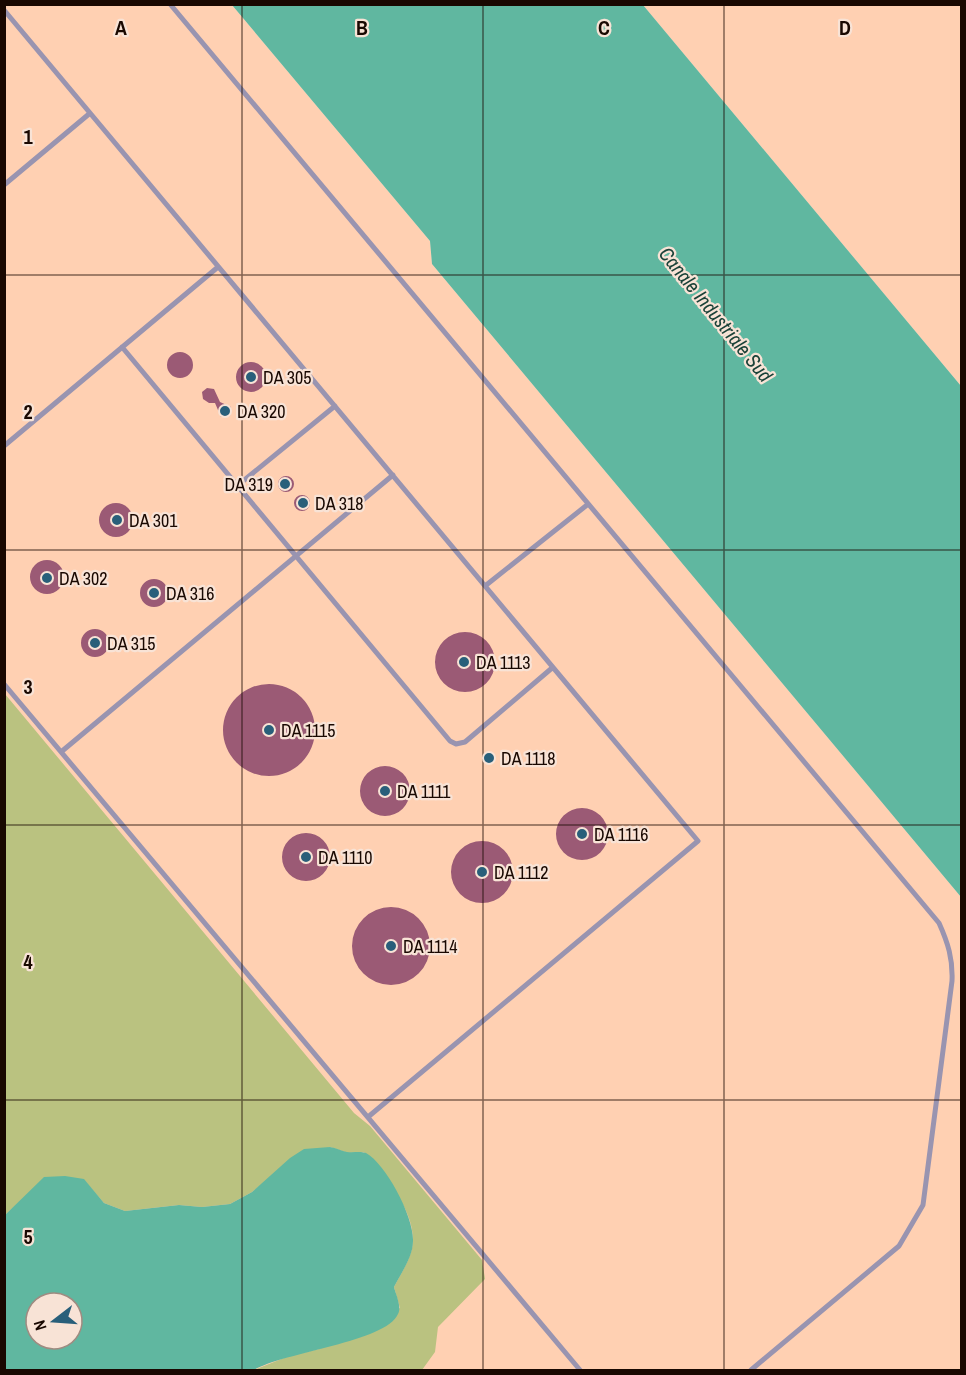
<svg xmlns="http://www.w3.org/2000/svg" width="966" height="1375" font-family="'Archivo Narrow',sans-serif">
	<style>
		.built { fill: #ffd0b2; fill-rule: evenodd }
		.green { fill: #bac280 }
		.water { fill: #60b7a0; fill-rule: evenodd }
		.building { fill: #9b5a75 }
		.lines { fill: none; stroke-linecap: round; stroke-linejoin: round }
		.lane { stroke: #9994b0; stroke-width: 5 }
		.grid { fill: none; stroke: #190801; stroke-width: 1.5; stroke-opacity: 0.55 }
		.poi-dot { fill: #295f7a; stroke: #f8e3d6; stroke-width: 2 }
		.labels { text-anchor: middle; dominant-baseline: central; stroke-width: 4.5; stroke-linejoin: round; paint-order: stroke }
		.poi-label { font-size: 18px; fill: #190801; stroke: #f8e3d6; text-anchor: start }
		.water-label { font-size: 20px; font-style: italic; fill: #1a4238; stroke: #f8e3d6 }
		.grid-label { font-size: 20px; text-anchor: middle; font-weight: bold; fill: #190801; stroke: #f8e3d6; stroke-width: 4.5; stroke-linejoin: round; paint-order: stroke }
	</style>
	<rect width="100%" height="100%" fill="#f8e3d6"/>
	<path class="built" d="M5,5h227l198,236 2,23 529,633v473h-956zM36,1303h36v36h-36z
		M643,5h318v381z"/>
	<path class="green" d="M5,694l349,419 16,13 112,134 3,19 -47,48 -3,25 -13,18h-168l35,-14 30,-7 81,-41 -6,-21c7,-14 19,-31 19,-47 0,-34 -30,-63 -49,-88l-16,1 -18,-6 -62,32 -16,13 -22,12 -28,3 -23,-2 -54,6 -21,-8 -21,-24 -55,15 -23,21z"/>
	<path class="water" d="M232,5h411l318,381v511l-529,-633 -2,-23z
		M330,1147c6,1 12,4 17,5 6,1 13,-1 19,1 20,11 48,64 47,88 0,16 -12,32 -19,46 2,8 8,20 4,27 -12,28 -114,38 -144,56h-249v-155l39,-38 21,-1 19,3 20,24 21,8 54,-6 23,2 28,-3 22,-12 38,-34 14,-9zM36,1303h36v36h-36z"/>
	<path class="building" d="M167 365a13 13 0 1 1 26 0a13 13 0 1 1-26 0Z
		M236 377a15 15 0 1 1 30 0a15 15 0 1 1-30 0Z
		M207,388l7,1 6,13 11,5 -1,9 -9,1 -6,-14h-6l-6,-4 -1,-7z
		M278 484a8 8 0 1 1 16 0a8 8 0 1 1-16 0Z
		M294 503a8 8 0 1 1 16 0a8 8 0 1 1-16 0Z
		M99 520a17 17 0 1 1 34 0a17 17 0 1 1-34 0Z
		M30 577a17 17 0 1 1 34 0a17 17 0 1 1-34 0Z
		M140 593a14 14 0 1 1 28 0a14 14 0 1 1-28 0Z
		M81 643a14 14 0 1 1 28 0a14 14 0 1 1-28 0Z
		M435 662a30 30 0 1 1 60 0a30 30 0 1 1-60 0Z
		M223 730a46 46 0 1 1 92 0a46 46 0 1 1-92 0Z
		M360 791a25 25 0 1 1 50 0a25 25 0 1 1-50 0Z
		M556 834a26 26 0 1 1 52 0a26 26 0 1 1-52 0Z
		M282 857a24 24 0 1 1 48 0a24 24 0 1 1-48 0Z
		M451 872a31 31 0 1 1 62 0a31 31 0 1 1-62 0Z
		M352 946a39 39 0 1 1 78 0a39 39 0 1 1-78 0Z"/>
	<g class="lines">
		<path class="lane" d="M170,4l769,919c9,20 14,36 13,58l-29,224 -24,41 -148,124
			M4,10l694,831 -330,276
			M4,185l85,-71
			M122,347l328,394 6,3 9,-2 87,-74
			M4,446l214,-179
			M237,486l98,-80
			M485,586l102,-81
			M4,684l576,686
			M61,752l332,-277"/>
	</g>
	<path class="grid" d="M242,4v1366M483,4v1366M724,4v1366M4,275h958M4,550h958M4,825h958M4,1100h958"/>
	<g class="poi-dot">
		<circle cx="251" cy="377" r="6"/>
		<circle cx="225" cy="411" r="6"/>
		<circle cx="285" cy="484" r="6"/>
		<circle cx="303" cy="503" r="6"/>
		<circle cx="117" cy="520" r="6"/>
		<circle cx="47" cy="578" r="6"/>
		<circle cx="154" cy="593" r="6"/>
		<circle cx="95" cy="643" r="6"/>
		<circle cx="464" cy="662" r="6"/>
		<circle cx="269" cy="730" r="6"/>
		<circle cx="489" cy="758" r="6"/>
		<circle cx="385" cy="791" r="6"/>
		<circle cx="582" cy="834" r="6"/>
		<circle cx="306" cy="857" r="6"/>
		<circle cx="482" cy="872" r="6"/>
		<circle cx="391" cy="946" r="6"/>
	</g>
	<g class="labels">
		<g class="poi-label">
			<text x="263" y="377">DA 305</text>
			<text x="237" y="411">DA 320</text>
			<text x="273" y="484" text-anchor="end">DA 319</text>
			<text x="315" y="503">DA 318</text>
			<text x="129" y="520">DA 301</text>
			<text x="59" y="578">DA 302</text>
			<text x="166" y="593">DA 316</text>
			<text x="107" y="643">DA 315</text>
			<text x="476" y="662">DA 1113</text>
			<text x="281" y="730">DA 1115</text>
			<text x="501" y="758">DA 1118</text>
			<text x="397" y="791">DA 1111</text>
			<text x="594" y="834">DA 1116</text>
			<text x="318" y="857">DA 1110</text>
			<text x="494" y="872">DA 1112</text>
			<text x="403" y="946">DA 1114</text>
		</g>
		<g class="water-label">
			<text transform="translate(716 314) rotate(51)">Canale Industriale Sud</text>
		</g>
	</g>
	<g class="grid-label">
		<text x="121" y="35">A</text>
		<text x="362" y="35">B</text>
		<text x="604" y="35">C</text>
		<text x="845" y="35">D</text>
		<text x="28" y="144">1</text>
		<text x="28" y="419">2</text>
		<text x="28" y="694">3</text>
		<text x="28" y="969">4</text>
		<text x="28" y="1244">5</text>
	</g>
	<rect width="966" height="1375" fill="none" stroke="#190801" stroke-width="12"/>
	<g transform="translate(54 1321) rotate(253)"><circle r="28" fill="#f8e3d6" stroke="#9f8b81" stroke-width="1.5"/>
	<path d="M0-4.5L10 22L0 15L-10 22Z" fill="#295f7a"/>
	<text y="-9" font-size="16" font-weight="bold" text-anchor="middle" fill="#190801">N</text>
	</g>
</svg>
